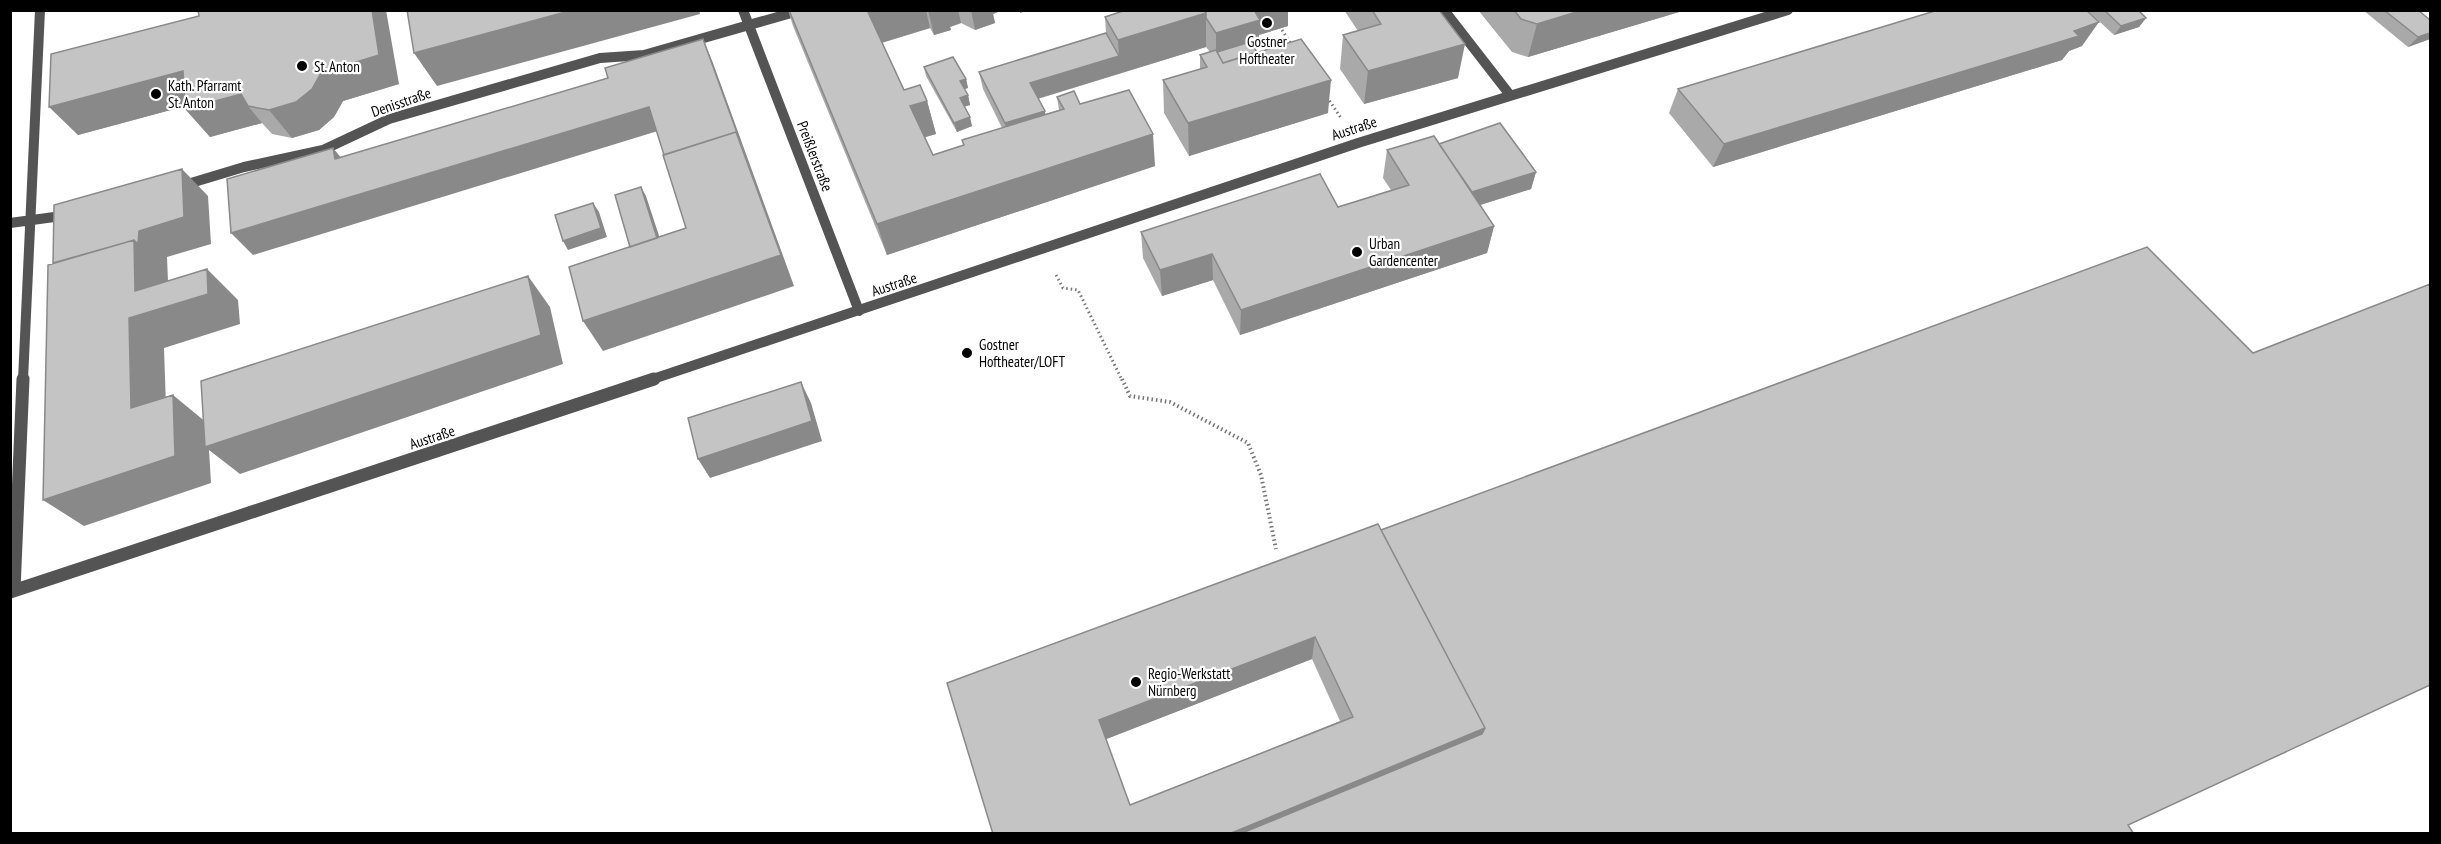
<svg xmlns="http://www.w3.org/2000/svg" width="2441" height="844" font-family="'PT Sans Narrow',sans-serif">
	<style>
		.lines { fill: none; stroke-linecap: round; stroke-linejoin: round }
		.path-far1 { stroke: #767676; stroke-width: 3; stroke-dasharray: 1.5 3; stroke-linecap: butt }
		.path { stroke: #767676; stroke-width: 4; stroke-dasharray: 1.5 3; stroke-linecap: butt }
		.street-far1 { stroke: #545454; stroke-width: 10 }
		.street { stroke: #545454; stroke-width: 13 }
		.wall { fill: #a9a9a9; fill-rule: evenodd }
		.shaded-wall { fill: #898989 }
		.building { fill: #c4c4c4; stroke: #898989; stroke-width: 1.5; fill-rule: evenodd }
		.poi-dot { fill: #000; stroke: #fff; stroke-width: 2 }
		.labels { text-anchor: middle; dominant-baseline: central; stroke-width: 4.5; stroke-linejoin: round; paint-order: stroke }
		.poi-label { font-size: 15px; fill: #000; stroke: #fff; text-anchor: start }
		.street-label { font-size: 15px; fill: #000; stroke: #fff }
	</style>
	<rect width="100%" height="100%" fill="#fff"/>
	<g class="lines">
		<path class="path-far1" d="M1282,30l9,14
			M1327,97l14,21
			M1056,275l7,13 15,2 44,90"/>
		<path class="path" d="M1122,379l8,17 40,6 78,41 13,32 15,74"/>
		<path class="street-far1" d="M743,10l116,301
			M1444,10l66,85
			M181,186l63,-19 79,-17 66,-31 211,-61 44,-3 158,-45
			M10,223l59,-8
			M23,380l17,-370
			M650,380l708,-237 430,-133"/>
		<path class="street" d="M14,590l9,-211
			M10,592l644,-213"/>
	</g>
	<path class="wall" d="M788,10h215l-10,4 2,9 -20,7 -14,-7 -11,4 1,3 -17,5 -4,-7 -48,15 22,47 23,11 9,33 -11,3 8,18 30,-10 -1,-5 40,-12 -19,-39 -4,-17 127,-39 -1,-16 21,-7h162v16l-29,9v13l-4,2 2,2 71,61 -139,43 -25,-43 -1,-33 37,-11v-14l10,-3 -4,-5 -168,52 7,12v3l14,-4 -2,-13 23,7 75,62 -268,89 -94,-229z
		M1344,10h95l19,68 -94,26 -24,-35 3,-34 15,-4z
		M1478,10h208l-158,47 -16,-5z
		M2087,10h51l8,8 -7,9 -25,8z
		M2363,10h55l12,29 -22,8z
		M2082,46l-13,5 -7,9 -349,107 -44,-54 9,-24z
		M51,54l348,30 -56,17 -9,16 -15,13 -27,8 -20,-4 -10,-11 -52,14 -25,-31 -107,29z
		M924,67l42,12 2,9 -4,1 4,6 2,10 -6,2 8,19 -15,6 -31,-56z
		M1439,144l97,28 -5,17 -51,16 14,21 -7,27 -247,82 -27,-55 -51,16 -19,-38 -2,-26 197,-25 53,-17 -8,-12 4,-28z
		M1381,530l747,296 -1135,8 -46,-151zM1312,659l28,62 -210,84 -24,-66z"/>
	<path class="shaded-wall" d="M372,10h14l13,74 -56,17 -9,16 -15,13 -27,8 -23,-28 52,-37z
		M573,10h126l1,4 -263,72 -23,-33z
		M926,10l4,18 -53,16 -10,-33z
		M928,10h30l3,13 -11,4 1,3 -17,5z
		M971,10h32l-10,4 2,9 -20,7z
		M1020,10h9l-9,3z
		M1252,10h36v16l-29,9v13l-38,12 -5,-8v-19z
		M1583,10h103l-158,47 9,-33z
		M1206,13v34l-173,53 -3,-17 89,-27 -1,-16z
		M2146,18l-7,9 -25,8 7,-9z
		M2099,22l-17,24 -13,5 -7,9 -349,107 11,-23z
		M2430,33v6l-22,8 10,-10z
		M703,39l10,24 81,223 -191,65 -20,-30 198,-66z
		M1465,44l-7,34 -94,26 4,-33z
		M183,71l25,29 -130,35 -29,-28z
		M966,79l2,9 -6,2 -2,-9z
		M1331,80l-3,33 -139,43 -1,-33z
		M241,94l7,12 14,17 -52,14 -25,-28z
		M968,95l2,10 -8,2 -2,-9z
		M927,101l9,33 -17,5 -9,-33z
		M649,107l12,23 -408,125 -22,-22z
		M1045,111l2,17 -39,12 -3,-17z
		M970,117l2,9 -15,6 -3,-9z
		M1153,134l2,32 -268,89 -10,-31z
		M333,148l19,23 -17,-12z
		M182,169l26,27 3,48 -44,13 2,49 38,-37 31,31 2,24 -76,24 3,88 -36,-28 -2,-90 6,-27 -1,-51 5,-9z
		M1536,172l-5,17 -70,22 3,-16z
		M641,187l5,9 17,52 -28,9z
		M593,203l6,9 8,25 -39,13 -5,-9z
		M1494,226l-7,27 -247,82 1,-25z
		M1212,254l1,26 -51,16 -2,-26z
		M528,276l22,31 13,57 -323,110 -31,-24 2,33 -127,43 -41,-26 130,-105 34,28z
		M801,382l10,21 11,38 -112,37 -12,-19z
		M1315,637l-3,22 -208,81 -5,-20z
		M1485,728l-10,20 -206,86h-40z"/>
	<path class="building" d="M198,10h174l7,45 -58,18 -9,16 -16,13 -27,8 -21,-4 -7,-12 -56,15 -2,-38 -134,36 2,-53 148,-38z
		M407,10h166l-159,43z
		M789,10h78l37,80 16,-5 7,16 -17,5 23,49 31,-10 -2,-5 102,-31 -7,-12 17,-6 6,13 49,-14 24,44 -276,90z
		M1126,10h78l2,3 -88,27 -13,-23z
		M1204,10h50l6,10 -44,13 -10,-15v-5z
		M1372,10h67l26,34 -97,27 -25,-36 38,-11z
		M1514,10h69l-46,14 -16,-5z
		M1938,10h148l13,12 -25,9 5,5 -355,108 -46,-55z
		M2104,10h34l8,8 -25,8z
		M2384,10h34l12,10v13l-12,4z
		M1106,33l13,23 -89,27 15,28 -40,12 -26,-51z
		M703,39l37,102 -4,-9 -72,23 -15,-48 -418,126 -4,-54 106,-31 2,11 273,-81 -3,-10z
		M1301,39l30,41 -143,43 -25,-43 44,-13 -7,-12 16,-5 7,13z
		M1250,42l7,10 -34,11 -6,-11z
		M953,57l13,22 -6,2 8,14 -8,3 10,19 -16,6 -30,-56z
		M1500,123l36,49 -64,20 -33,-48z
		M736,132l45,123 -198,66 -14,-54 117,-39 -23,-73z
		M1434,136l60,90 -253,84 -29,-56 -52,16 -19,-38 179,-58 18,33 71,-22 -22,-35z
		M182,169l2,48 -45,14 -1,13 -4,-4 -81,23 1,-58z
		M641,187l16,51 -27,9 -15,-52z
		M593,203l8,25 -38,13 -8,-26z
		M134,240l1,51 72,-22 1,25 -79,24 2,90 42,-13 2,61 -132,44 5,-235z
		M2147,247l106,106 177,-69v401l-302,140 6,9h-894l242,-100 3,-6 -104,-198z
		M528,276l13,59 -336,112 -4,-66z
		M801,382l11,39 -114,38 -10,-41z
		M1378,524l107,204 -256,106h-236l-46,-151zM1315,637l38,80 -223,88 -31,-85z"/>
	<g class="poi-dot">
		<circle cx="1267" cy="23" r="6"/>
		<circle cx="302" cy="66" r="6"/>
		<circle cx="156" cy="94" r="6"/>
		<circle cx="1357" cy="252" r="6"/>
		<circle cx="967" cy="353" r="6"/>
		<circle cx="1136" cy="682" r="6"/>
	</g>
	<g class="labels">
		<g class="poi-label">
			<text x="1267" y="41" text-anchor="middle">Gostner<tspan x="1267" dy="17">Hoftheater</tspan></text>
			<text x="314" y="66">St. Anton</text>
			<text x="168" y="85">Kath. Pfarramt<tspan x="168" dy="17">St. Anton</tspan></text>
			<text x="1369" y="243">Urban<tspan x="1369" dy="17">Gardencenter</tspan></text>
			<text x="979" y="344">Gostner<tspan x="979" dy="17">Hoftheater/LOFT</tspan></text>
			<text x="1148" y="673">Regio-Werkstatt<tspan x="1148" dy="17">Nürnberg</tspan></text>
		</g>
		<g class="street-label">
			<text transform="translate(401 102) rotate(-19)">Denisstraße</text>
			<text transform="translate(1354 128) rotate(-18)">Austraße</text>
			<text transform="translate(815 156) rotate(69)">Preißlerstraße</text>
			<text transform="translate(894 284) rotate(-18)">Austraße</text>
			<text transform="translate(432 437) rotate(-18)">Austraße</text>
		</g>
	</g>
	<rect width="2441" height="844" fill="none" stroke="#000000" stroke-width="24"/>
</svg>
